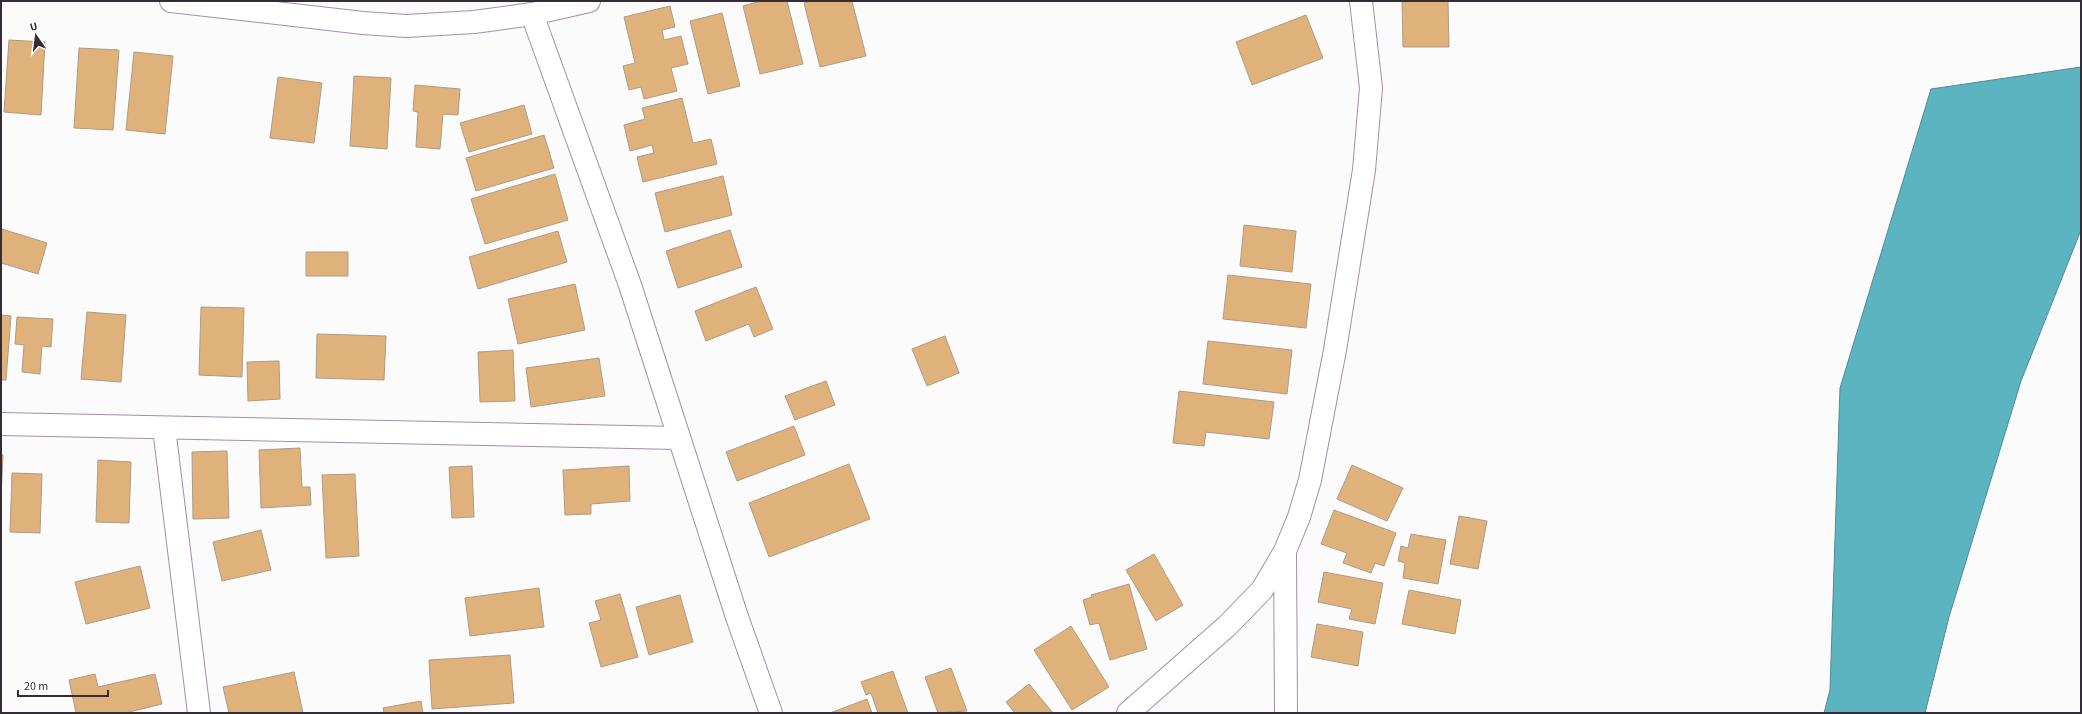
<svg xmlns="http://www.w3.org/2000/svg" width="2082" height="714" font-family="'Source Sans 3',sans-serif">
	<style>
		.water { fill: #5bb4bf; stroke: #4f8b96 }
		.building { fill: #dfb27c; stroke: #b09b83 }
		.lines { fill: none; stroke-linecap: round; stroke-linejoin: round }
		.street-casing { stroke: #a18fa9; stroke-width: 24 }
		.street { stroke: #fff; stroke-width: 22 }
	</style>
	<rect width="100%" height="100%" fill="#fbfbfb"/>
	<path class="water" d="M2081,67v163l-60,151 -72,236 -24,96h-101l6,-23 10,-302 91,-299z"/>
	<path class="building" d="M761,1h26l16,63 -43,10 -17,-68z
		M810,1h42l14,55 -46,11 -16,-64z
		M1402,1h46l1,46h-46z
		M670,6l5,21 -13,3 2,10 17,-4 7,28 -17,4 6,23 -33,8 -3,-12 -12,3 -6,-24 12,-3 -11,-46z
		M722,13l18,73 -32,8 -18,-73z
		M1306,15l17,43 -71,27 -16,-43z
		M9,40l36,2 -4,73 -37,-3z
		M79,48l40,2 -6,80 -39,-2z
		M134,52l39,4 -8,78 -39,-4z
		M354,76l37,2 -4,71 -37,-3z
		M278,77l44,6 -8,60 -44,-5z
		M415,85l45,4 -2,26 -15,-1 -3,35 -24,-2 2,-35 -5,-1z
		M682,98l11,45 18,-4 6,25 -74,18 -6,-25 17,-4 -2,-8 -22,6 -6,-26 21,-6 -3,-11z
		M524,105l8,29 -63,18 -9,-29z
		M544,135l10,33 -78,23 -10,-33z
		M555,174l13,46 -83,24 -14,-45z
		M723,176l9,39 -67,17 -10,-39z
		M1244,225l52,6 -4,41 -52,-6z
		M2,229l45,14 -9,31 -37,-11z
		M730,230l12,37 -64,21 -12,-37z
		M558,231l9,31 -89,27 -9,-32z
		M306,252h42v24h-42z
		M1228,275l83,9 -5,44 -83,-9z
		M575,284l10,46 -67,14 -10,-45z
		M756,287l17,42 -19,8 -5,-13 -43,17 -11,-30z
		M201,307l43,1 -2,69 -43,-2z
		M87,312l39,3 -5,67 -40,-3z
		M1,315l10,1 -5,64h-5z
		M17,317l36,2 -2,28 -9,-1 -2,28 -18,-2 2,-27 -9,-1z
		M317,334l69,2 -2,44 -68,-2z
		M945,336l14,37 -32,13 -15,-37z
		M1208,341l84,9 -5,44 -84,-10z
		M513,350l2,51 -35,1 -2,-50z
		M599,358l6,38 -74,11 -5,-39z
		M279,361l1,38 -32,2 -1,-39z
		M826,381l9,24 -40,15 -10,-24z
		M1179,391l95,11 -5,37 -63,-7 -2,14 -31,-3z
		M794,426l11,29 -68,26 -11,-29z
		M300,448l2,39h8l1,18 -50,3 -2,-58z
		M227,451l2,67 -36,1 -1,-67z
		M1,454l2,1 -2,43z
		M98,460l33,2 -2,61 -33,-1z
		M849,464l21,55 -101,38 -20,-54z
		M1352,465l51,23 -16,33 -50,-22z
		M472,466l2,51 -22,1 -3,-51z
		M629,466l1,35 -39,3v10l-26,1 -2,-45z
		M12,473l30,1 -2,59 -30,-1z
		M355,474l4,82 -33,2 -4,-83z
		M1334,510l62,23 -12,33 -9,-3 -4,10 -28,-10 4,-10 -26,-9z
		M1459,516l28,5 -9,48 -28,-5z
		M261,530l10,40 -49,11 -9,-39z
		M1411,534l35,6 -8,44 -35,-6 2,-15 -7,-2 3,-15 7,2z
		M1154,554l29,51 -27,16 -30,-51z
		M140,566l10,42 -64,16 -11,-42z
		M1324,572l59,11 -8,41 -26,-5 3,-10 -34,-7z
		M1129,584l18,65 -37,11 -11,-37 -9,2 -7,-25 9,-3 -1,-2z
		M539,588l5,39 -74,9 -5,-38z
		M1409,590l52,10 -6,34 -53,-10z
		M620,594l18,63 -37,10 -12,-44 12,-3 -6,-19z
		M680,595l13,47 -44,13 -13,-48z
		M1317,624l46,8 -5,34 -47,-9z
		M1071,626l38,61 -37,23 -38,-60z
		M510,655l4,48 -82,6 -3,-49z
		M951,668l16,43 -29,2 -13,-36z
		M893,671l4,12 11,30h-30l-7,-20 -5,2 -5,-13z
		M294,672l9,41h-74l-6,-26z
		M95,674l3,13 57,-13 7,30 -37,9h-49l-7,-33z
		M1029,684l24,29h-38l-9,-11z
		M867,699l5,14h-42z
		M421,701l2,12h-39l-1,-5z"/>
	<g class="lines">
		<g class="street-casing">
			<path id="street" d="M171,1l192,22 43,3 68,-4 58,-8 57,-13
				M532,14l98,271 107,332 34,96
				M1,424l678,14
				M164,428l35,285
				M1285,552l1,161
				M1128,713l99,-87 35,-36 23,-39 14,-34 11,-37 25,-130 29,-180 7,-82 -10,-87"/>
		</g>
		<use href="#street" class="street"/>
	</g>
	<rect width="2082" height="714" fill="none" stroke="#332c36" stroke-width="4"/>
	<g transform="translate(36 36) rotate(346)" stroke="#ffffff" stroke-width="3" paint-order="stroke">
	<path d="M0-3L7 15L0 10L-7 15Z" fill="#332c36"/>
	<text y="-6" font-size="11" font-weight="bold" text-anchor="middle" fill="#332c36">U</text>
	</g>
	<path d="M18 690v6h90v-6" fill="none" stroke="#332c36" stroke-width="2"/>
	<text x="24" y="690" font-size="12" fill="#332c36" stroke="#ffffff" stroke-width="3" paint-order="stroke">20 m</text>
</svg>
